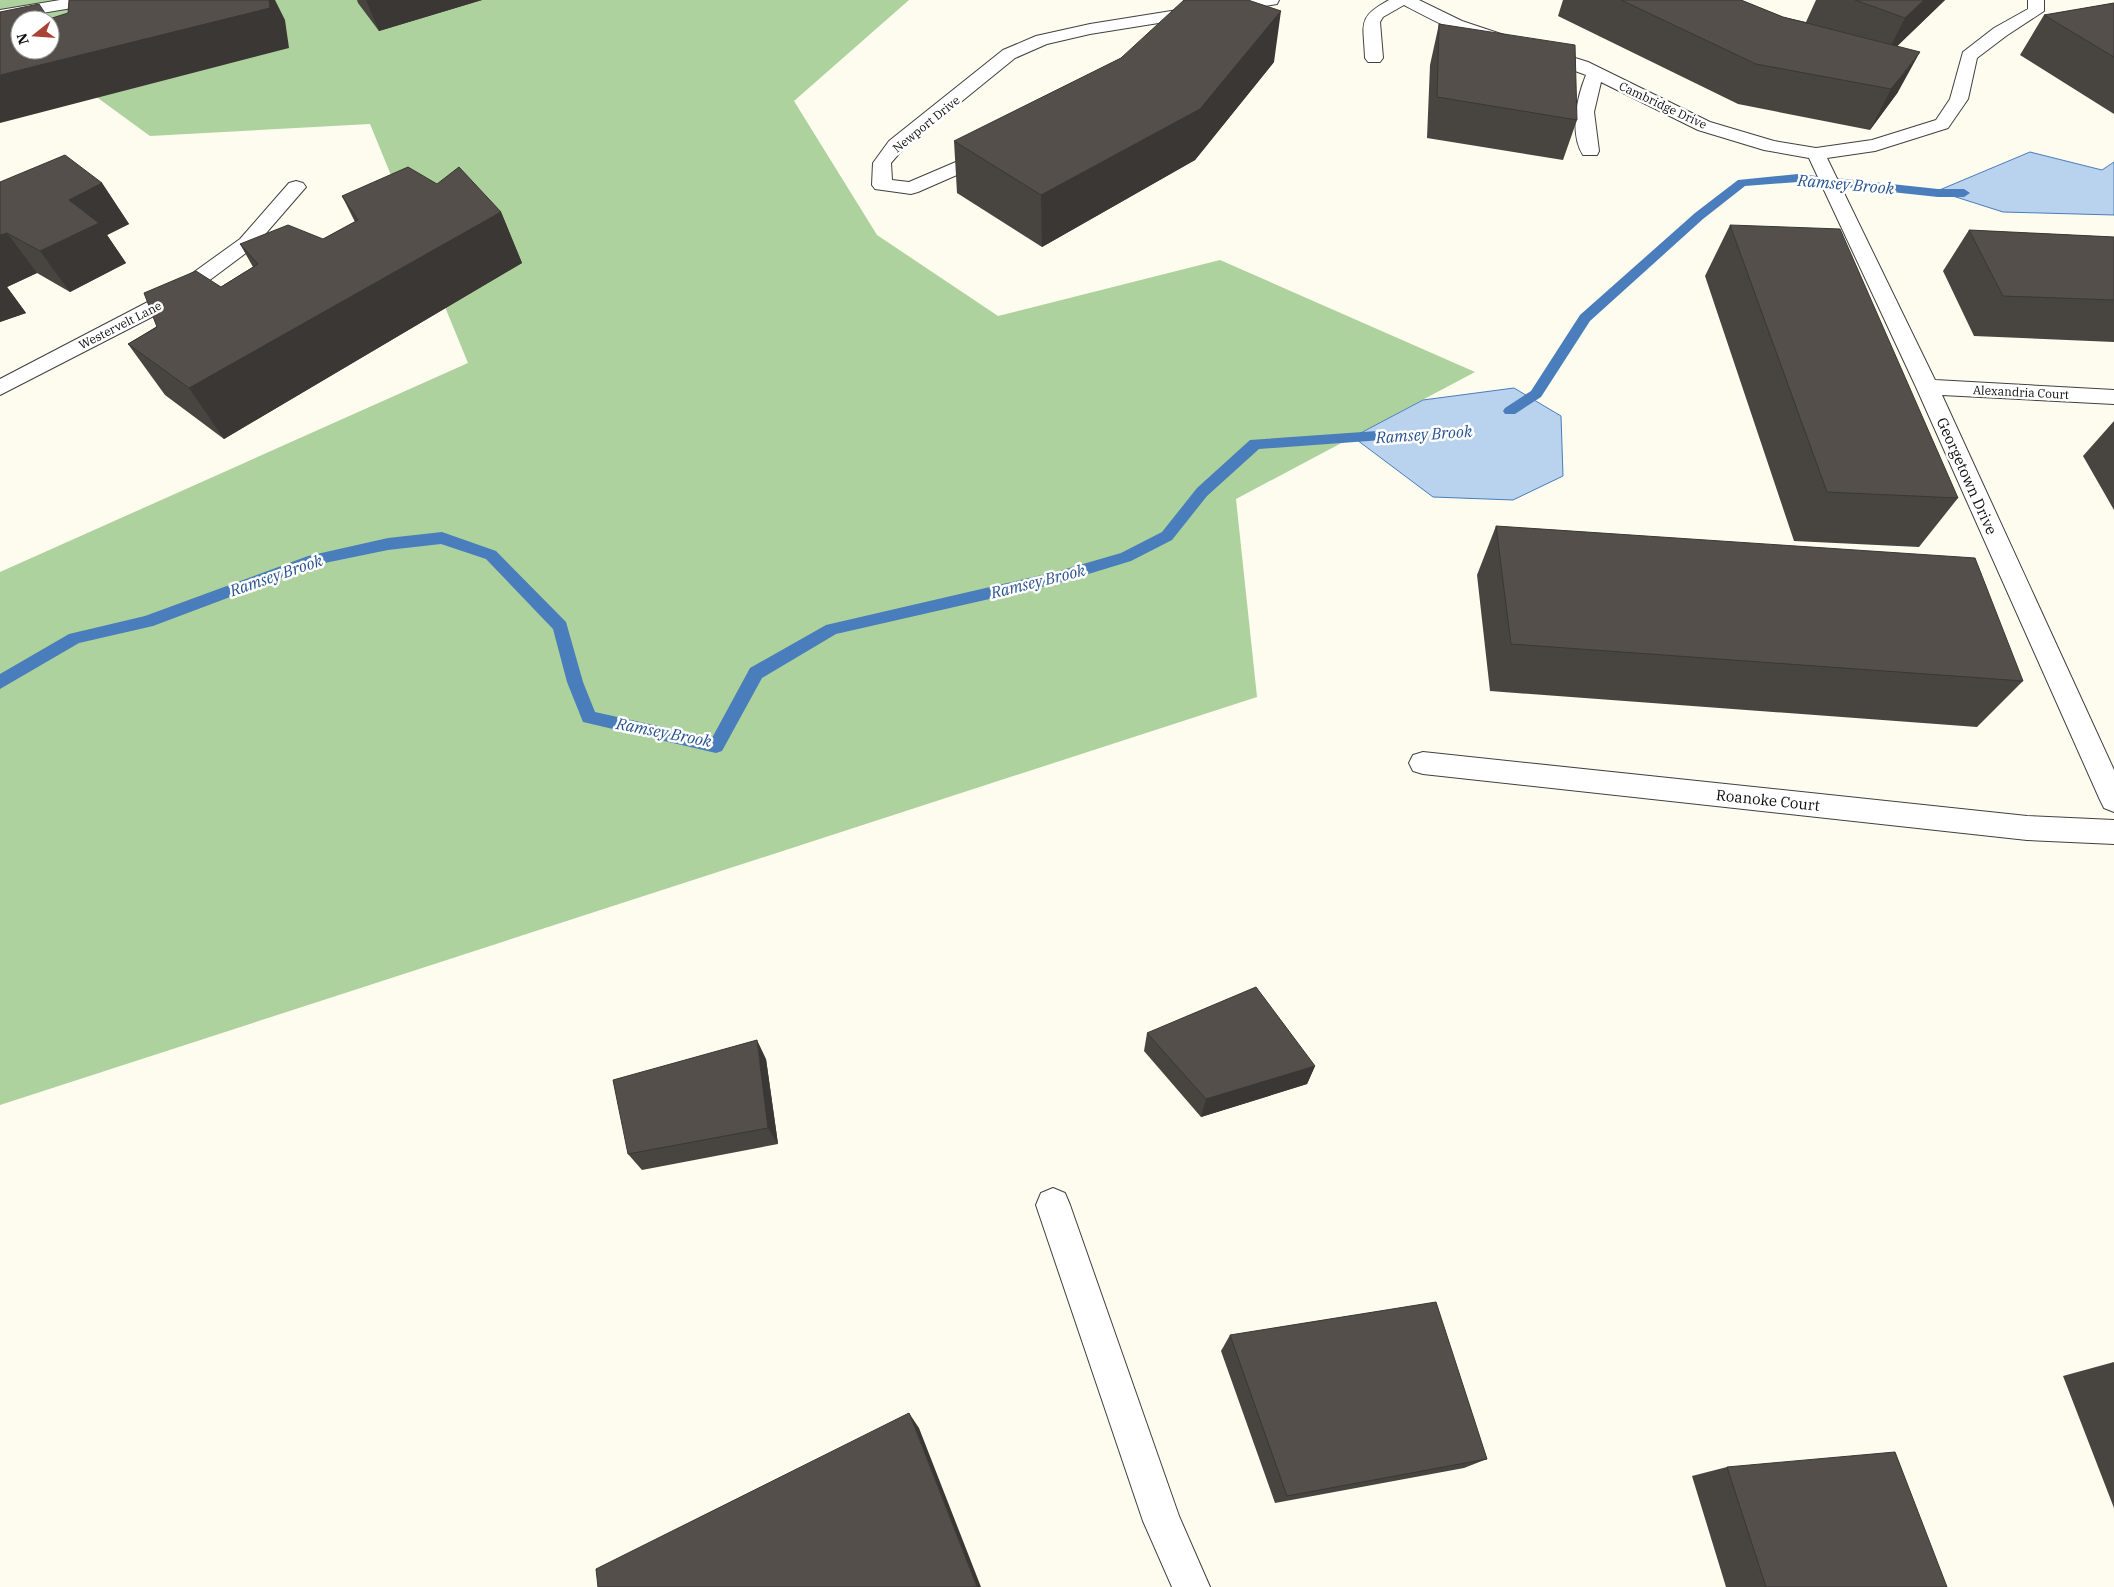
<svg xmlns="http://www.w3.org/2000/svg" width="2114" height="1587" font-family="'IBM Plex Serif',serif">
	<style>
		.forest { fill: #add29d }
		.water { fill: #b9d2ee; stroke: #497dbc }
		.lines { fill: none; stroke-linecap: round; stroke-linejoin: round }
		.stream { fill: #497dbc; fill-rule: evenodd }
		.minor-casing { stroke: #404040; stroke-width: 2 }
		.minor { fill: #fff; fill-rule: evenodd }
		.wall { fill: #484440 }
		.shaded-wall { fill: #3b3734 }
		.building { fill: #544f4a; stroke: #3b3734; fill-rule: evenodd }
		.labels { text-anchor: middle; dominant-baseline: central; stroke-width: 5; stroke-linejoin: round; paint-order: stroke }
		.far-street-label { font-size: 12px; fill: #0d0d0d; stroke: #fff }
		.street-label { font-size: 15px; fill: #0d0d0d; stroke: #fff }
		.water-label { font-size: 16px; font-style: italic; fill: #26518e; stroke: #fff }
	</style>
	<rect width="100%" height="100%" fill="#fdfcee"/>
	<path class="forest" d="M0,0h909l-115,101 83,134 121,81 222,-56 255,112 -239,127 21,198 -1257,408v-533l468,-209 -98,-239 -220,12 -118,-86h18v-30h-30l-20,6z"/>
	<path class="water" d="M2030,152l72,18 12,-8v53l-111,-3 -66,-21z
		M1514,388l47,28 2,60 -50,24 -80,-3 -80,-60 70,-37z"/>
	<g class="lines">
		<path class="stream" d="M1798,174l140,15h26l6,4 -6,4h-26l-140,-15 -53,4 -42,33 -113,102 -49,76 -26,17h-10l-2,-3 2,-3 26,-17 49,-76 115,-102 43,-33z
			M1377,431l7,5 -2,4 -123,9 -52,47 -35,44 -41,21 -72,22 -223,51 -74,44 -40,73 -6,2 -133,-31 -16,-40 -14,-53 -67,-70 -45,-15 -53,6 -73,15 -162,61 -74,17 -79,46v-15l69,-40 76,-18 163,-60 80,-18 54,-6 54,19 70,71 17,60 12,30 117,26 38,-70 76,-43 233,-54 62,-18 41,-21 35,-44 53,-48z"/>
		<g class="minor-casing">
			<path id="minor" d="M60,0h38l-2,4 -96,16v-10z
				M1240,0h39l-2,4 -6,1 -181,29 -43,10 -32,14 -112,91 -12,14 1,17 17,2 82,-35 7,2 2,4 -2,4 -80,35 -7,2 -36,-5 -3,-4 1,-22 16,-22 114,-91 33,-14 54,-12z
				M1389,0h30l43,21 45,15 3,4 -3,4c-22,5 -82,-28 -103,-39l-21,12 -3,5 3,36 -3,4h-12l-3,-4c-1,-34 -9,-40 24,-58z
				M2028,0h16v11l-38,25 -29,22 -9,41 -20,29 -73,23 -48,7 108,222 179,10v14l-172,-9 172,375v42l-10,-4 -4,-8 -184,-413 -107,-229 -45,-8 -66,-20 -97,-48 -7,30 5,39 -2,4h-14c-14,-22 -6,-58 3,-80l-52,-19 -3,-4 3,-4 6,-1 48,15 122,60 64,19 42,7 56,-8 64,-20 14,-21 13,-47 31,-24 34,-19z
				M296,181l7,2 3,4 -52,60 -75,56 -179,92v-16l165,-86 75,-54 49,-56z
				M1423,752l604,64 87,4v24l-87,-4 -604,-66 -10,-3 -4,-8 4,-8z
				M1053,1188l12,5 5,12 109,311 31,71h-38l-29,-66 -107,-316 5,-12z"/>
		</g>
		<use href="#minor" class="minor"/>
	</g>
	<path class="wall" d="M357,0h125l-103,31 -21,-28z
		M1563,0h178l42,17 23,5 10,-22h129l-48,46 1,46 -28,38 -132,-26 -180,-88z
		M2114,3v111l-94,-59 24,-40z
		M1439,24l138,96 -14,40 -136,-22 3,-73z
		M1274,62l-79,98 -153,87 -85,-54 -3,-52z
		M0,182l102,1 27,41 -22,11 19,28 -56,29 -33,-19 -30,14 19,26 -26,9z
		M437,184l64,28 21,51 -298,176 -59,-44 -37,-51 125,-77 -13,-23 83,-5 32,-17 -13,-26z
		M1730,225l228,273 -39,49 -125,-6 -89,-265z
		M1969,230l145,7v105l-140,-6 -31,-65z
		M2114,421v89l-31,-54z
		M1496,526l527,155 -46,46 -487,-36 -13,-116z
		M1147,1033l168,33 -8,18 -106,33 -57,-66z
		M766,1059l12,85 -136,26 -14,-16z
		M1230,1335l257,124 -23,9 -189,35 -54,-152z
		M2114,1362v146l-51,-132z
		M1727,1467l220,120h-221l-34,-111z"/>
	<path class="shaded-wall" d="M269,0h6l10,20 4,28 -289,75v-48z
		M366,0h116l-103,31z
		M1924,0h21l-61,59 21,-41z
		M1281,11l-7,51 -79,98 -153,87 -1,-52z
		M1920,52l-22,40 -28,38 21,-41z
		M102,183l27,41 -22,11 19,28 -56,29 -30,-41 29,-51z
		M501,212l21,51 -298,176 -35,-51z
		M7,233l30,40 -30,14 19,26 -26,9v-87z
		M757,1040l9,19 12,85 -10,-16z
		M1315,1066l-8,18 -106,33 5,-18z
		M909,1413l10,15 62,159h-4z"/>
	<path class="building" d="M69,0h200l1,8 -270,67v-63l39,-8 10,15 19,-6zM20,20h30v30h-30z
		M1184,0h64l33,11 -81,98 -159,86 -87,-54 167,-83z
		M1621,0h120l42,17 137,35 -29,37 -135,-25z
		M1855,0h69l-19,18z
		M2114,3v54l-70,-42z
		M1439,24l136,21 2,75 -140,-23z
		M65,155l37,28 -33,17 30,23 -59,28 -33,-18 -7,2v-53z
		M408,167l29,17 22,-17 42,45 -312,176 -61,-44 29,-17 -13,-34 52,-22 25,16 37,-23 -18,-20 48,-19 35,14 35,-19 -16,-24z
		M1730,225l110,4 118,269 -131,-6z
		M1969,230l145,7v63l-111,-4z
		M1496,526l479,32 48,123 -512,-37z
		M1256,987l59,79 -109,33 -59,-66z
		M757,1040l11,88 -140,26 -15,-74z
		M1436,1302l51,157 -200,37 -57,-161z
		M909,1413l68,174h-379l-2,-18z
		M1895,1452l52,135h-181l-39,-120z"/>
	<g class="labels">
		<g class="far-street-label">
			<text transform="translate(1663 105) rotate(25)">Cambridge Drive</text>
			<text transform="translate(926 124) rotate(-39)">Newport Drive</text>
			<text transform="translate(120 325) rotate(-27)">Westervelt Lane</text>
			<text transform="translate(2021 392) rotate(3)">Alexandria Court</text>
		</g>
		<g class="street-label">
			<text transform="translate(1967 476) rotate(66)">Georgetown Drive</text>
			<text transform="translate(1768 800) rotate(6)">Roanoke Court</text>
		</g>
		<g class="water-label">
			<text transform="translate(1846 184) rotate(5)">Ramsey Brook</text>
			<text transform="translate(1424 434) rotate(-4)">Ramsey Brook</text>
			<text transform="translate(276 575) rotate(-19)">Ramsey Brook</text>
			<text transform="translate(1038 581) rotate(-14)">Ramsey Brook</text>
			<text transform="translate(664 732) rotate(11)">Ramsey Brook</text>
		</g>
	</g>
	<g transform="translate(35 35) rotate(253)"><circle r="24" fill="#ffffff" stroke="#9e9e9e"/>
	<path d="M0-4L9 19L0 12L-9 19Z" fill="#ab4236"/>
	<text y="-8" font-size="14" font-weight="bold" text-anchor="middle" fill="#0d0d0d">N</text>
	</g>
</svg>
